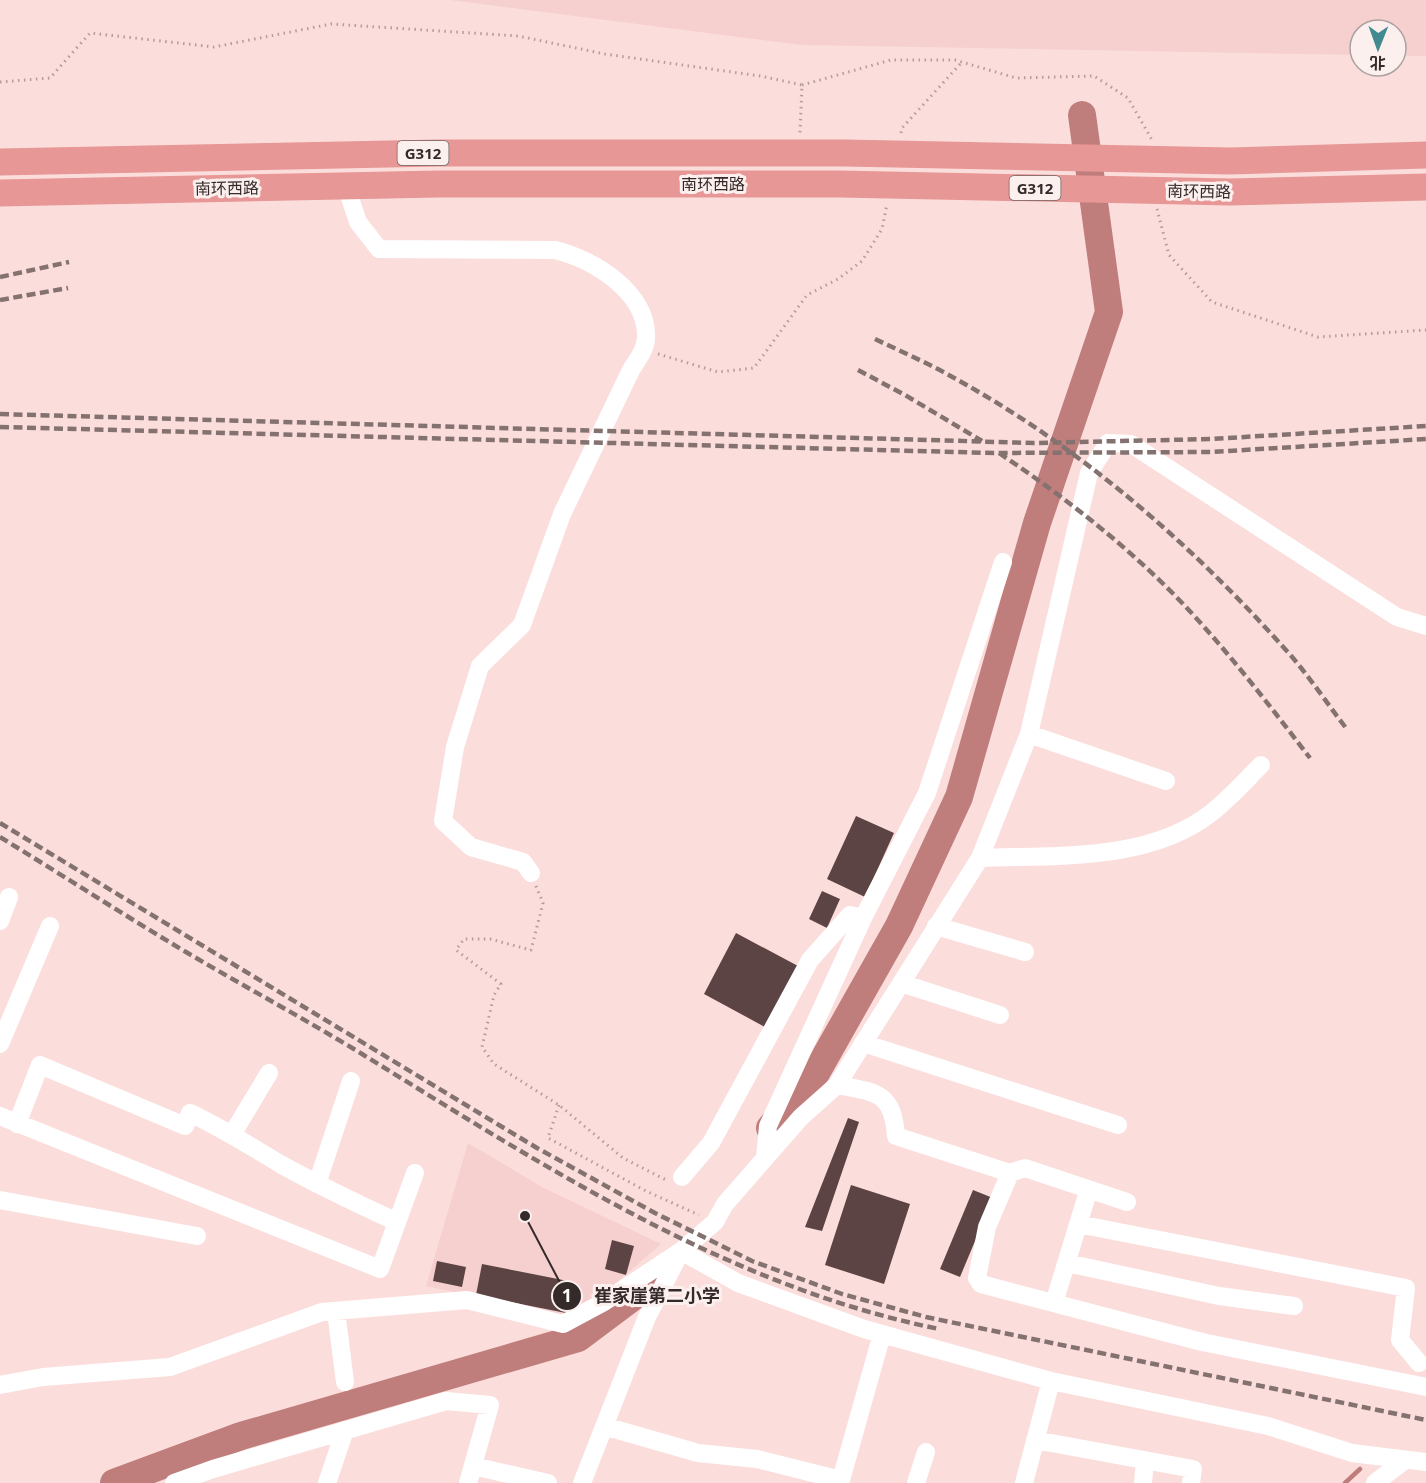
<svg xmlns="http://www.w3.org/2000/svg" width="1426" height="1483" font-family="'Noto Sans','Noto Sans SC',sans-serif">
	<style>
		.built { fill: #f5d0ce }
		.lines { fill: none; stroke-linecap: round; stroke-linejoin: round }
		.stream { stroke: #bf7d7b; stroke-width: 4.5 }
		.river { stroke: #bf7d7b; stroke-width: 28 }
		.building { fill: #5b4443 }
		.path { stroke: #b39c9b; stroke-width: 3; stroke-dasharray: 1.5 4.5; stroke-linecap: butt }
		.minor { stroke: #fff; stroke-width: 18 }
		.highway { stroke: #e79795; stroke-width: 27 }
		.rail { stroke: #847271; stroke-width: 4.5; stroke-dasharray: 9 4.5; stroke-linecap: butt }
		.labels { text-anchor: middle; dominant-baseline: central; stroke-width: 6; stroke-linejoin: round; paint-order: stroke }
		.shield { fill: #fcf0ef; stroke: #716565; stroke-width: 1.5 }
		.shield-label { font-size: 15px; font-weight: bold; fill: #352a2a }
		.street-label { font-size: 16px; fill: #352a2a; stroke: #fcf0ef }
		.leader { fill: none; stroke: #352a2a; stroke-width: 2 }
		.callout-dot { fill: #352a2a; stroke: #fcf0ef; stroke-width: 2 }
		.mark-label { font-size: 18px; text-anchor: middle; font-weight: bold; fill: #fff }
		.callout-label { font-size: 18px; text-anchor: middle; font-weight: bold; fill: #352a2a; stroke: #fcf0ef; stroke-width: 6; stroke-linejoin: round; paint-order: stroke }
	</style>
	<rect width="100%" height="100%" fill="#fbdedc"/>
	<path class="built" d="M450,0h976v56h-30v-26h-36v25l-558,-10z
		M468,1143l76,45 117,56 -61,53 -29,21 -145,-32z"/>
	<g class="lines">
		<path class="stream" d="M1345,1483l15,-14"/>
		<path class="river" d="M770,1128l46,-55 83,-147 60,-129 78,-274 72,-211 -27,-197
			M114,1483l127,-47 337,-98 72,-54"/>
	</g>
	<path class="building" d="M856,816l38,17 -29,64 -38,-18z
		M822,891l18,8 -13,29 -18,-9z
		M736,933l62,33 -33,61 -61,-33z
		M848,1118l11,4 -37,109 -17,-4z
		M851,1185l59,19 -26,80 -59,-19z
		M973,1190l20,8 -33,79 -20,-8z
		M612,1240l22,6 -8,29 -21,-6z
		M437,1261l29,6 -4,20 -29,-6z
		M482,1264l91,18 -7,31 -90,-18z"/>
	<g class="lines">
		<path class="path" d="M0,82l50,-4 40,-45 124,14 117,-23 187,12 87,18 155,22 42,9 -2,48
			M802,85l89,-25h64l61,18 78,-2 34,22 24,42
			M901,133l1,-5 60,-66
			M1157,209l12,46 43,47 106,35 108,-7
			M658,354l60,18 36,-4 53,-73 31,-16 24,-18 20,-32 5,-25
			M536,886l7,17 -12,47 -41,-11h-26l-8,11 45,34 -7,11 -12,52 12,17 65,41 64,53 45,23
			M559,1105l-11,33 98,53 53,24"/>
		<path class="minor" d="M346,186l12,36 21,27 176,1c37,9 92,41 91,87 0,12 -8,22 -15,33l-69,144 -40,111 -42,41 -25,81 -12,74 28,26 52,15 8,11
			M1029,734l137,47
			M980,858c74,-3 169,4 231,-45 18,-14 34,-32 50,-48
			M0,921l9,-24
			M936,926l89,26
			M901,983l99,32
			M863,1043l255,82
			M0,1044l50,-118
			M837,1085c39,7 56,7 59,51l114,37 -23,54 -10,51 4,6 221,58 224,45
			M0,1116l380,153 35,-96
			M17,1124l23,-59 145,61 5,-13c34,16 60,33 92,52 38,21 76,39 115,57
			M233,1133l36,-60
			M765,1158l3,-32 95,-208 64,-125 76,-231
			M1010,1173l15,-5 102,34
			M682,1177l29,-34 99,-183 40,-45 13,3
			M317,1184l34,-103
			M0,1200l197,36
			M1078,1224l328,64 -6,52 19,23
			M1067,1263l152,33 75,10
			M1054,1303l34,-111
			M336,1311l9,71
			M0,1385l43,-8 127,-10 152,-55 145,-12 96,24 41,-22 77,-51 57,32 126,46 187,52 217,45 84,27 74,9
			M604,1426l94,27 59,6 84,21 41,-146
			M1035,1440l158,29 -2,14
			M473,1466l75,17
			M174,1483l39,-14 233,-68 44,4 -22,78
			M327,1483l18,-53
			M582,1483l65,-166 34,-66 34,-29 10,-18 76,-87 36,-32 143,-227 49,-124 60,-261 19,-30 23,1 266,173 29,9
			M916,1483l10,-31
			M1024,1483l27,-102
			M1143,1483l2,-23
			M1375,1483l30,-23"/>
		<path class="highway" d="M0,162l438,-9h407l385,8 196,-6
			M0,193l438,-9h402l390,8 196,-5"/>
		<path class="rail" d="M0,277l69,-15
			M0,300l68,-12
			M875,339c27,13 55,25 81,40 125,69 234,164 329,270 22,24 41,53 61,79
			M858,370l47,25 77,46
			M0,414l1034,29 177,-4 215,-13
			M0,427l994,26 217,-1 215,-13
			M999,453c67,45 131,95 186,153 45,48 85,100 125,152
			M0,823l537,325 118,65 97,48 90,33 84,23 500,103
			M0,837c62,38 124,78 186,115 59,35 119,67 176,102 182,112 365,232 577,275"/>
	</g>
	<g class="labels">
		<g class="shield">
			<rect x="397.5" y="141" width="51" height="24" rx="4.5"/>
			<rect x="1009.5" y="176" width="51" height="24" rx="4.5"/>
		</g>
		<g class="shield-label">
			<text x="423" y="153">G312</text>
			<text x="1035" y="188">G312</text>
		</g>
		<g class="street-label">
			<text x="713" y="184">南环西路</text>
			<text transform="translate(227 188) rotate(-1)">南环西路</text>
			<text transform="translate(1199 191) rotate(1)">南环西路</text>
		</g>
	</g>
	<path class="leader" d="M525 1216L567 1296"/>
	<g class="callout-dot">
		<circle cx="525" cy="1216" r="6"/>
		<circle cx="567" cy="1296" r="15"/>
	</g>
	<g class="mark-label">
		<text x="567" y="1302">1</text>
	</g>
	<g class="callout-label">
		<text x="657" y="1302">崔家崖第二小学</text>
	</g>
	<g transform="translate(1378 48) rotate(181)"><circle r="28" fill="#fcf0ef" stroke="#aca1a0" stroke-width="1.5"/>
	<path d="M0-4.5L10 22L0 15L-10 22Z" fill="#428a8f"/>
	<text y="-9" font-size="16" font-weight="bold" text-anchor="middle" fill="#352a2a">北</text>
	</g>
</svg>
